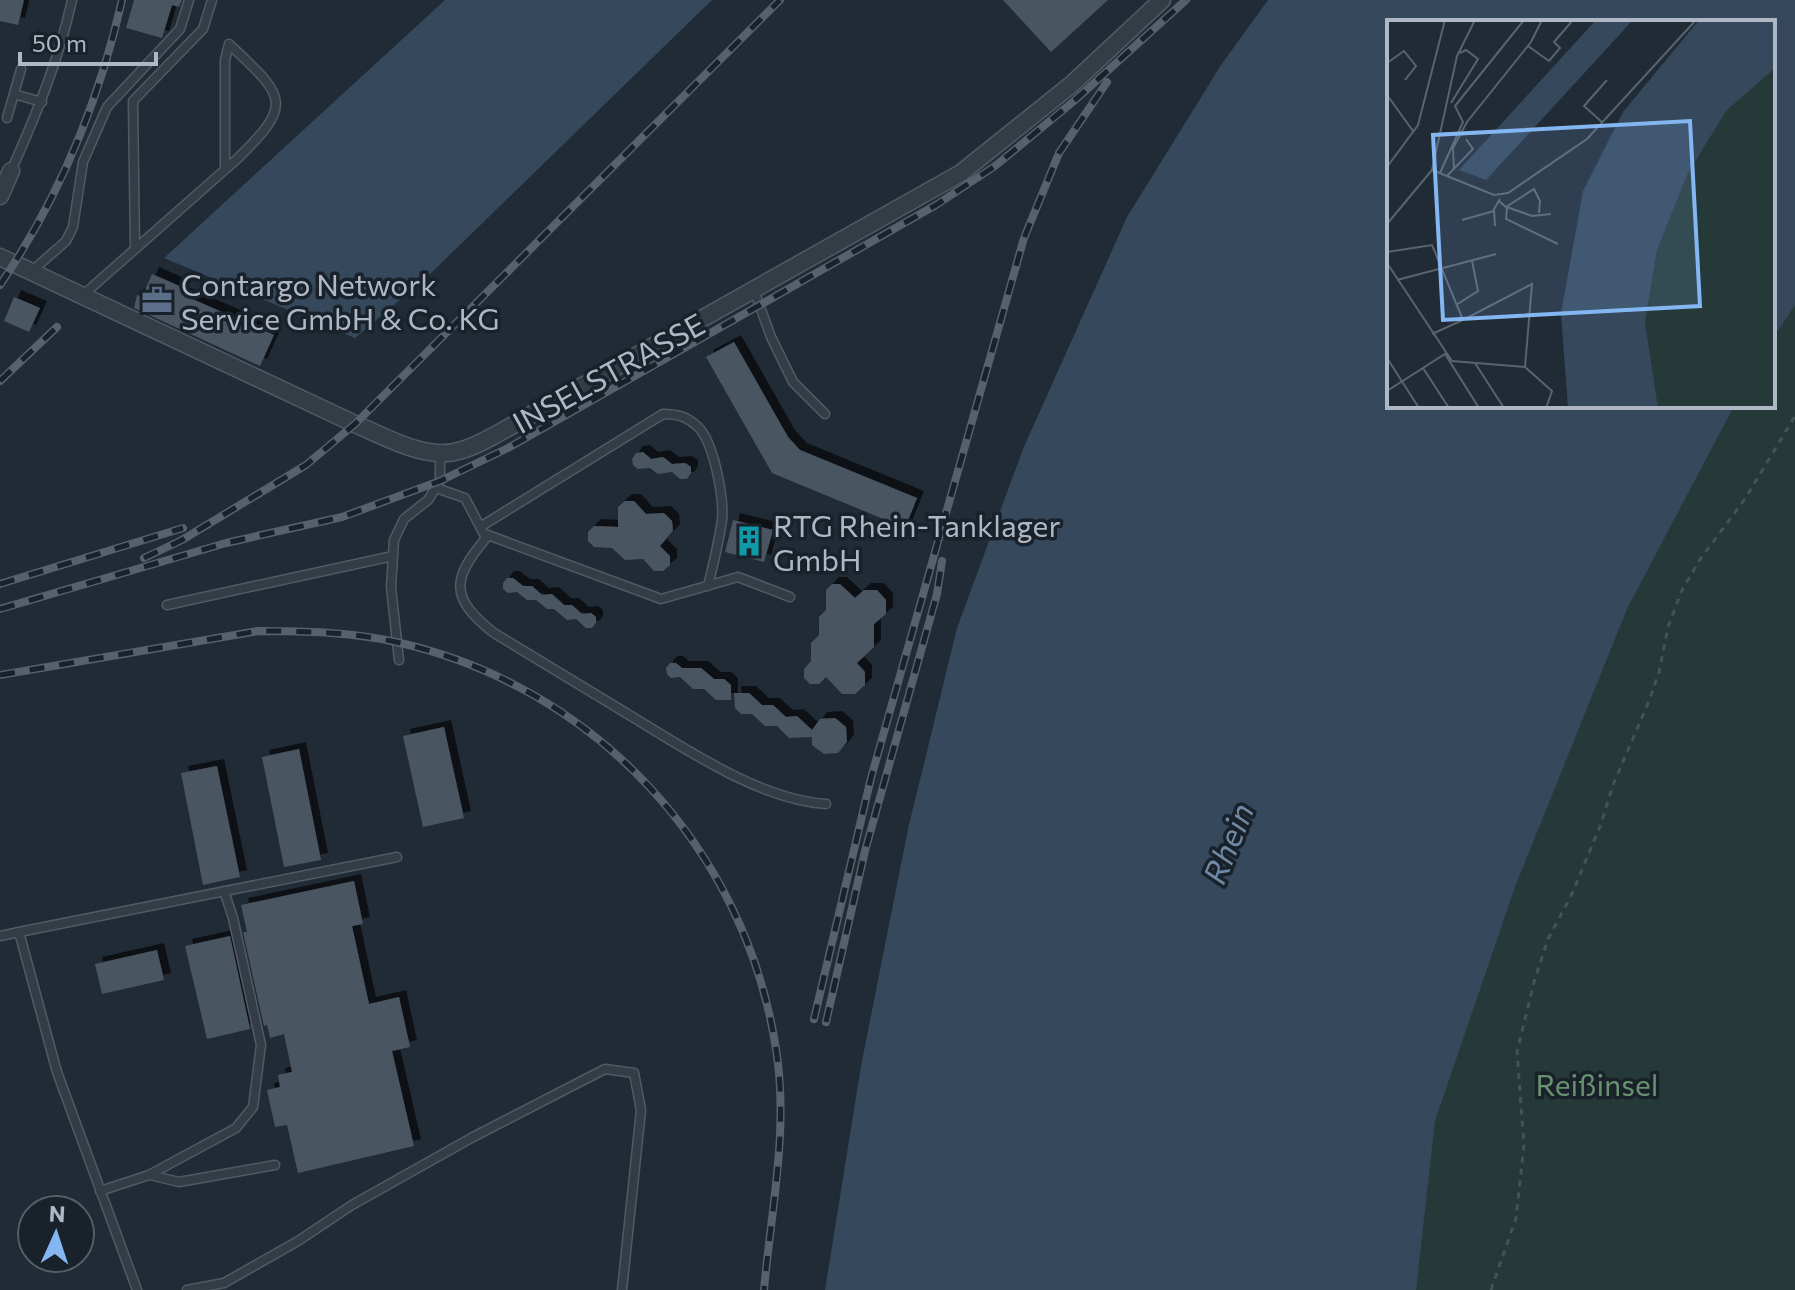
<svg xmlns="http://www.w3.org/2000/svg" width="1795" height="1290" font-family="Commissioner,sans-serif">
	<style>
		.green { fill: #253938 }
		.water { fill: #35485c }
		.building { fill: #495561; filter: url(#shadow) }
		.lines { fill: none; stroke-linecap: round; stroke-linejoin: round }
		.lane-casing { stroke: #515a64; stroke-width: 11 }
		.street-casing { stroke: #515a64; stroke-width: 19 }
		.path { stroke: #425556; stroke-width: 3; stroke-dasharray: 6 6; stroke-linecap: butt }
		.lane { stroke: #343c46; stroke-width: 8 }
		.street { stroke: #343c46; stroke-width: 16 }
		.rail-casing { stroke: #56616d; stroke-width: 8 }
		.rail { stroke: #19212a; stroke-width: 5; stroke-dasharray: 15; stroke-linecap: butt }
		.labels { text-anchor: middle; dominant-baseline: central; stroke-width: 7; stroke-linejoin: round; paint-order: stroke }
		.poi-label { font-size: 30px; fill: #aeb7c3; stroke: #19212a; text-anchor: start }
		.street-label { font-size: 30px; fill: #aeb7c3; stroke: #19212a }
		.park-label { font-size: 30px; fill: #67926e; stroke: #19212a }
		.water-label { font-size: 32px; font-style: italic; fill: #708aa5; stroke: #19212a }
		.inset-road { fill: none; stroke: #59636e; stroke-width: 2 }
		.view { fill: #84b6f2; fill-opacity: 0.15; stroke: #84b6f2; stroke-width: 4 }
		.inset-edge { fill: none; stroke: #aeb7c3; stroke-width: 4 }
	</style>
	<defs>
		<filter id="shadow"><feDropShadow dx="7" dy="-7" stdDeviation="0" flood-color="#0009"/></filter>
	</defs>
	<rect width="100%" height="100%" fill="#202b35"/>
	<path class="green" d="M1795,170v1120h-442l300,-884h120v-205z"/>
	<path class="water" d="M445,0h267l-285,277 -72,61 -191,-80z
		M1268,0h527v305l-22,33v-316h-384v384h345l-107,203 -112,278 -80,234 -19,169h-591l36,-224 47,-237 49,-201 66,-179 104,-232 94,-152z"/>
	<path class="building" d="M0,0h24l-6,25 -18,-4z
		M134,0h48l-3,7 -7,-2 -10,33 -36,-10z
		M1003,0h105l-57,52z
		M152,274l32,14 -3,6 93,41 -14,31 -126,-58 3,-13 5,2z
		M14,297l26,11 -11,24 -25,-11z
		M734,342l54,95 12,13 117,48 -12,30 -133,-55 -66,-116z
		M643,452l8,7 12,-2 9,7 13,-1 6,4v6l-4,6h-7l-8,-7 -14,2 -8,-6 -12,1 -5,-4 -1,-6 4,-6z
		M625,501h9l12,13 18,-1 8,8 1,10 -13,15 10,10v9l-7,6h-9l-11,-12 -18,1 -13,-12 -18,-1 -6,-6v-9l6,-6 24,1v-20z
		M733,520l40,10 -9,32 -39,-10z
		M507,578h6l10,8h9l10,9 10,-1 12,11h8l10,9 9,-1 5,4v6l-4,5h-6l-10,-9 -9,1 -13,-11h-7l-11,-9h-9l-10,-8 -9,1 -5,-4v-6z
		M832,584h8l15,14 9,-8h13l9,10v14l-12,10v23l-17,16 8,9v13l-10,9h-13l-16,-17 -7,7h-9l-6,-6v-9l7,-8v-18l8,-8v-18l7,-7v-20z
		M670,663h6l6,5h19l13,11h10l7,6v15h-15l-12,-11h-11l-13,-12 -9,1 -4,-4 -1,-6z
		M734,693h15l13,12h11l13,12 11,-1 15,14 8,-11 15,-1 11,9 1,15 -9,11 -14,1 -12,-9v-8l-23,1 -12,-12h-12l-13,-12h-11l-6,-6z
		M444,727l20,91 -41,9 -20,-91z
		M299,749l22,111 -37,7 -22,-110z
		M217,766l23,111 -37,8 -22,-112z
		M354,881l9,43 -11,2 17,78 30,-7 11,50 -18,4 22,95 -116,27 -11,-48 -12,2 -8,-37 13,-3 -2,-12 14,-3 -8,-38 -14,4 -3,-13 -3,1 -21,-94h4l-6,-27z
		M230,936l20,93 -43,10 -22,-93z
		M157,950l7,30 -62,14 -7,-30z"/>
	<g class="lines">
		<g class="lane-casing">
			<path id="lane" d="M14,94l28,8
				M7,118l14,-49
				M225,169v-109l4,-16
				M11,171c25,-56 48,-111 61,-171
				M135,248l-2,-147 70,-72 9,-29
				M32,271l34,-30 7,-14 10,-65 24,-55 73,-78 9,-29
				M754,290l17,47 22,45 32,32
				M83,295l153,-135c59,-57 49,-63 -7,-116
				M436,488l29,10 21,40c-35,42 -36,60 8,95 46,28 92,56 137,83 56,34 130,84 195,88
				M480,527l183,-113c14,0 23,2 34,12 17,15 27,72 25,94 -3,22 -9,45 -14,66
				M485,534l176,65 77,-22 52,20
				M167,605l226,-49
				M399,660l-8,-73 3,-47 10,-21 24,-19 12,-19v-27
				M19,932l378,-75
				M0,936l19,-4 38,140 80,218
				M150,1175l29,7 96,-17
				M100,1191l49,-16 87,-47 17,-21 8,-62 -28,-127 -9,-27
				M187,1290l37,-7 74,-42 54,-36 121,-68 132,-68 29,4 7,37 -19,180"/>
		</g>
		<g class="street-casing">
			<path id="street" d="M0,196l11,-25
				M0,257l355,167c31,13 73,38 107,26 12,-3 24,-10 35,-16l464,-261 111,-89 90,-84"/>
		</g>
		<path class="path" d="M1491,1290l25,-72 8,-73 -7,-93 17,-70 14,-43 23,-43 30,-72 12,-39 36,-84 10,-29 9,-45 14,-37 19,-32 44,-59 50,-83"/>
		<use href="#lane" class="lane"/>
		<use href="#street" class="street"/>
		<g class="rail-casing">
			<path id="rail" d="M0,285c59,-87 99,-183 122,-285
				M0,381l57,-54
				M144,558l38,-18 124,-75 49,-41 425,-424
				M0,584l183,-56
				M0,609l226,-66 116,-26 98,-36 68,-33 428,-243 59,-39 79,-65 112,-101
				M0,675l258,-44c46,0 93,1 138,11 199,44 349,206 380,407 13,81 -5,161 -12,241
				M814,1019l57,-241 153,-540 35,-85 48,-71
				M826,1022l39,-171 72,-257 5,-33"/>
		</g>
		<use href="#rail" class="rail"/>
	</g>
	<defs>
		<g id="office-bare" transform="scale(2.4)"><path d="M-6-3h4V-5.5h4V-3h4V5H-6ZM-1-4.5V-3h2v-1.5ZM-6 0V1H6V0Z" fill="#5c6f8a" stroke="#19212a" stroke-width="2.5" paint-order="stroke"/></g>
		<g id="building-bare" transform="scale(2.4)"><path d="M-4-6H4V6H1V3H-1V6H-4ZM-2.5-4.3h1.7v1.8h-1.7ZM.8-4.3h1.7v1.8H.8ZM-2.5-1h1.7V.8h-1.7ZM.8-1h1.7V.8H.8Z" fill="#0f9aa8" stroke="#19212a" stroke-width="2.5" paint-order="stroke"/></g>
	</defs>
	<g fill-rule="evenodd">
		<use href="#office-bare" x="157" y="300"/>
		<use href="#building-bare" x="749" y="541"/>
	</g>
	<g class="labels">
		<g class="poi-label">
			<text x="181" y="283">Contargo Network<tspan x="181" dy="34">Service GmbH &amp; Co. KG</tspan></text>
			<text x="773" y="524">RTG Rhein-Tanklager<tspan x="773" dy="34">GmbH</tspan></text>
		</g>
		<g class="street-label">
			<text transform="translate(608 372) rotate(-29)">INSELSTRASSE</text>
		</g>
		<g class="park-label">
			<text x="1597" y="1083">Reißinsel</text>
		</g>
		<g class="water-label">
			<text transform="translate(1227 843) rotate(-68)">Rhein</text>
		</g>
	</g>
	<g transform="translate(1387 20)">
		<rect width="388" height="388" fill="#202b35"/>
		<path d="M388,36v352h-131l-7,-49 12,-115 53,-115z" fill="#253938"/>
		<path d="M209,0h37l-147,160 -27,-10zM312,0h76v48l-49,43 -39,64 -30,75 -12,72 13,86h-90l-7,-94 22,-123 40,-79z" fill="#35485c"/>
		<path class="inset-road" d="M141,26l21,15 11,-13 -6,-6 19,-22M0,43l17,-12 12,15 -11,14M0,75l26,36M64,83l27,-44 -12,-9 -6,3M216,103l-19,-17 23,-26M0,147l31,-42 27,-105M67,149l-1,-21 14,-26 64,-80 11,-22M45,150l62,25 14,-2 79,-54 109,-119M53,153l23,-51 -8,-16 69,-86M60,156l26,-27 -7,-10M112,181l8,7 -1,11 52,25M119,187l28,-18 6,12 -1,12M120,187l25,9 19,-2M75,200l32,-9M0,204l45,-54 25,-114 18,-36M108,206l-1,-17 6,-10M0,232l45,-7 31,75 -31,14M0,243l65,98 73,6 27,24 -6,17M56,248l53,-14M10,260l42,-11M69,285l22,-14 -6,-30M76,300l69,-36 -7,83M0,338l32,50M88,343l29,45M36,348l26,40M0,371l58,-37 34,54"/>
		<path class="view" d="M303,101l10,185 -257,14 -10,-185z"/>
		<rect width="388" height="388" class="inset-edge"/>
	</g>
	<g transform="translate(56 1234) rotate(3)"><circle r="38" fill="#19212a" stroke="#555d67" stroke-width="2"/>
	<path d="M0-6L14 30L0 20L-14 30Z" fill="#84b6f2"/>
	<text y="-12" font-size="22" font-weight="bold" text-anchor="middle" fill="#aeb7c3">N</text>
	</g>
	<path d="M20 52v12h136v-12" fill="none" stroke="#aeb7c3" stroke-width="4"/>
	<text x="32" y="52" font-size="24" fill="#aeb7c3" stroke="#19212a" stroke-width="6" paint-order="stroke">50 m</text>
</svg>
